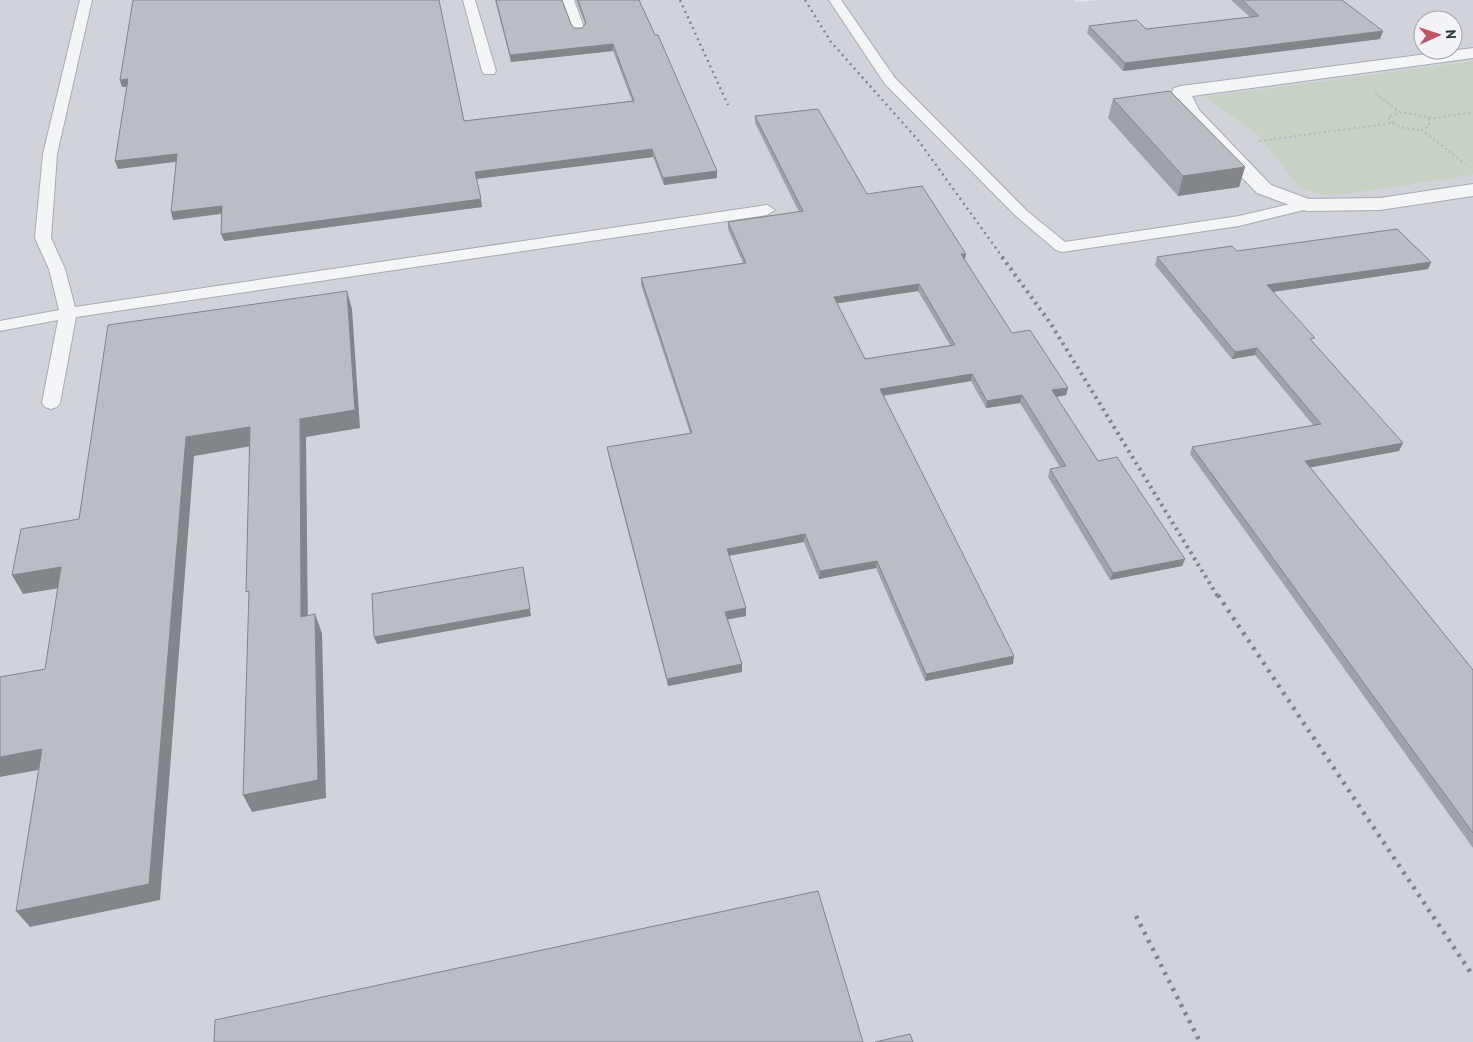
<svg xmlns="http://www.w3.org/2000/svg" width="1473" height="1042" font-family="'PT Sans',sans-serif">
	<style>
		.built { fill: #d0d4da; fill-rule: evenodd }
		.green { fill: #c8d2c4 }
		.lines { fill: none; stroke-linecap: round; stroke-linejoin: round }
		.lane-casing { stroke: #a7acb3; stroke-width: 2 }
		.street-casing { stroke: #a7acb3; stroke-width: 2 }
		.path { stroke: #b8bbc0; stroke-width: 2; stroke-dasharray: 2.5 2.5; stroke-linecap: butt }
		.lane { fill: #f4f5f7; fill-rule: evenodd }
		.street { fill: #f4f5f7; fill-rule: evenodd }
		.rail-far2 { stroke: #7c8591; stroke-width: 2.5; stroke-dasharray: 2 4; stroke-linecap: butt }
		.rail-far1 { stroke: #7c8591; stroke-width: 4; stroke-dasharray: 2.5 4.5; stroke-linecap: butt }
		.rail { stroke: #7c8591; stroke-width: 4.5; stroke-dasharray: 3 6; stroke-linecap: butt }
		.wall { fill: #9fa3a9; fill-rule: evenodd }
		.shaded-wall { fill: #82858a }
		.building { fill: #b9bec5; stroke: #82858a; fill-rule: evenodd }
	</style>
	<rect width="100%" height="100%" fill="#e2e5e9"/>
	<path class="built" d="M0,0h1074l2,2 24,-2h373v1042h-1473zM1423,20h30v30h-30z"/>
	<path class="green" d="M1473,61v114l-142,21 -30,-7 -43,-54 -53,-38z"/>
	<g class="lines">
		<g class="lane-casing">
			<path id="lane" d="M80,0h12l-35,154 -6,84 14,31 10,38 692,-102 8,5 -8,5 -691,102 -16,86 -3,4 -6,2 -6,-2 -3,-4 16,-83 -58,11v-10l59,-11 -10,-41 -14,-31 8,-84z
				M463,0h12l21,71 -2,3h-10l-2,-3z
				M562,0h12l11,30 -2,3h-8l-2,-3z
				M829,0h12l54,78 132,133 38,31 174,-26 68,-16 8,5 -3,3 -73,18 -177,26 -6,-2 -39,-33 -132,-133z"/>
		</g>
		<g class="street-casing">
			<path id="street" d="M1473,48v10l-281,38 7,14 72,75 38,14 71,-1 93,-14v12l-93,14 -73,1 -7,-2 -43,-16 -74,-77 -11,-24 2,-4 7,-2z"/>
		</g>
		<path class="path" d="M1375,93l23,18
			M1429,118v8l-7,4 43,34
			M1393,123l11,5 18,2
			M1259,141l134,-18 -5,-6 12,-5 34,6 39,-6"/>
		<use href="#lane" class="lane"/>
		<use href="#street" class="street"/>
		<path class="rail-far2" d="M680,0l48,105
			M805,0l26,42 87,98 85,118"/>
		<path class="rail-far1" d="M1002,257l49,67 167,273"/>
		<path class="rail" d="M1218,595l255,381
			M1136,916l64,126"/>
	</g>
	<path class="wall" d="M495,0h67l9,24 3,4h8l3,-4 -9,-24h63l78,178 -53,7 -11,-28 -177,22 6,28 -258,34 -2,-27 -49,6 3,-58 -58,7 9,-82h-5l-2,-7 344,41 168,-20 -19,-50 -102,11z
		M1231,0h111l41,31 -3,8 -257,32 -36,-38 2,-7 57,3 104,-12z
		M1113,99l132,68 -6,20 -61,9 -70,-78z
		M755,116l112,78 99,60 -1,6 47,73 56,55 -2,7 -10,2 42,64 87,98 -3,7 -72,14 -62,-103 2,-8 10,-2 -40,-64 -34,5 -15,-27 -87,15 129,268 -88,17 -49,-113 -57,11 -15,-37 -75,14 17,60 -19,3 15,45v8l-74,14 -60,-232 -1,-7 83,-14 -49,-148v-7l102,-15 -15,-34v-7l71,-10 -44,-89zM918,291l32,54 -85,14 -28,-56z
		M1157,257l274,5 -3,7 -155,23 126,159 -89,16 163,203v178l-283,-394 2,-7 121,-22 -58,-70 -23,4 -77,-94z"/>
	<path class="shaded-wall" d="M1383,31l-3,8 -257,32 2,-8z
		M613,44v7l-102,11 -1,-7z
		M128,79l2,7 -8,1 -2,-7z
		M652,149l1,8 -177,22 -1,-7z
		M177,154l2,7 -61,8 -3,-8z
		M1245,167l-6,20 -61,9 5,-20z
		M717,171v7l-53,7 -1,-7z
		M481,199l1,8 -258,34 -3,-7z
		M222,206l3,7 -52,7 -2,-8z
		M961,254h5l-2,7z
		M1431,262l-3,7 -163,24 2,-8z
		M919,284l-1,7 -85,13 1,-7z
		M347,291l5,18 8,119 -54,9 2,198 -7,-18 -1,-198z
		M1257,348l-2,7 -23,4 3,-7z
		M972,374l-1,7 -92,15 1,-7z
		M1068,388l-2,7 -16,3 2,-8z
		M1022,395l-2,8 -34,5 1,-7z
		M250,427l7,18 -63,11 -34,444 -130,27 -14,-16 170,-474z
		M1403,443l-4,8 -97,18 3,-8z
		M805,534l-1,8 -77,14v-7z
		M1185,559l-3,7 -72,14 3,-7z
		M877,561l-1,7 -57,11 1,-8z
		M61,567l11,19 -49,8 -11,-19z
		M523,567l8,49 -154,28 -3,-7z
		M746,608v8l-21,4v-8z
		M315,614l7,19 4,165 -74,14 -9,-17z
		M1014,656l-1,8 -88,17 1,-7z
		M742,664v8l-74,14 -1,-7z
		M42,749l12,18 -54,10v-20z"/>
	<path class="building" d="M133,0h306l25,121 170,-20 -21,-57 -103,11 -14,-55h66l9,24 3,4h8l4,-5 -8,-23h61l16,35h3l59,136 -54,7 -11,-29 -177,23 6,27 -260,35 1,-28 -51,6 6,-58 -62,7 13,-82 -8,1z
		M1242,0h100l41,31 -258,32 -36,-37 48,-6 9,9 113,-13z
		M1170,91l75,76 -62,9 -70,-77z
		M818,109l49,85 55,-8 44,68h-5l51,79 18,-3 38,58 -16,2 46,71 19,-4 68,102 -72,14 -63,-104 16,-3 -44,-71 -35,6 -15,-27 -92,15 134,267 -88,18 -49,-113 -57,10 -15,-37 -78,15 19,59 -21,4 17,52 -75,15 -60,-232 85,-14 -51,-155 105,-15 -18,-41 75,-11 -48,-95zM919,284l36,61 -90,14 -31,-62z
		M1397,229l34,33 -164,23 48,53 -5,1 93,104 -98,18 168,209v163l-281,-386 129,-23 -64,-76 -22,4 -78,-95 75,-11 5,5z
		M347,291l8,119 -55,9 1,198 14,-3 3,166 -75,15 6,-204 -3,1 4,-165 -64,10 -37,447 -133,27 26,-162 -42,8v-80l45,-8 16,-102 -49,8 9,-46 58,-10 29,-194z
		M523,567l7,42 -156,28 -2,-43z
		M818,891l45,151h-649l1,-22z
		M910,1034l3,8h-38z"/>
	<g transform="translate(1438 35) rotate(87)"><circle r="24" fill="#f1f3f6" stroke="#a2a6ad"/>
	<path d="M0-4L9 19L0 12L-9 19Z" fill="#c25367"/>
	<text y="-8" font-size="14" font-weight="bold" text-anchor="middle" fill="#2b333f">N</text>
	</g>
</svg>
